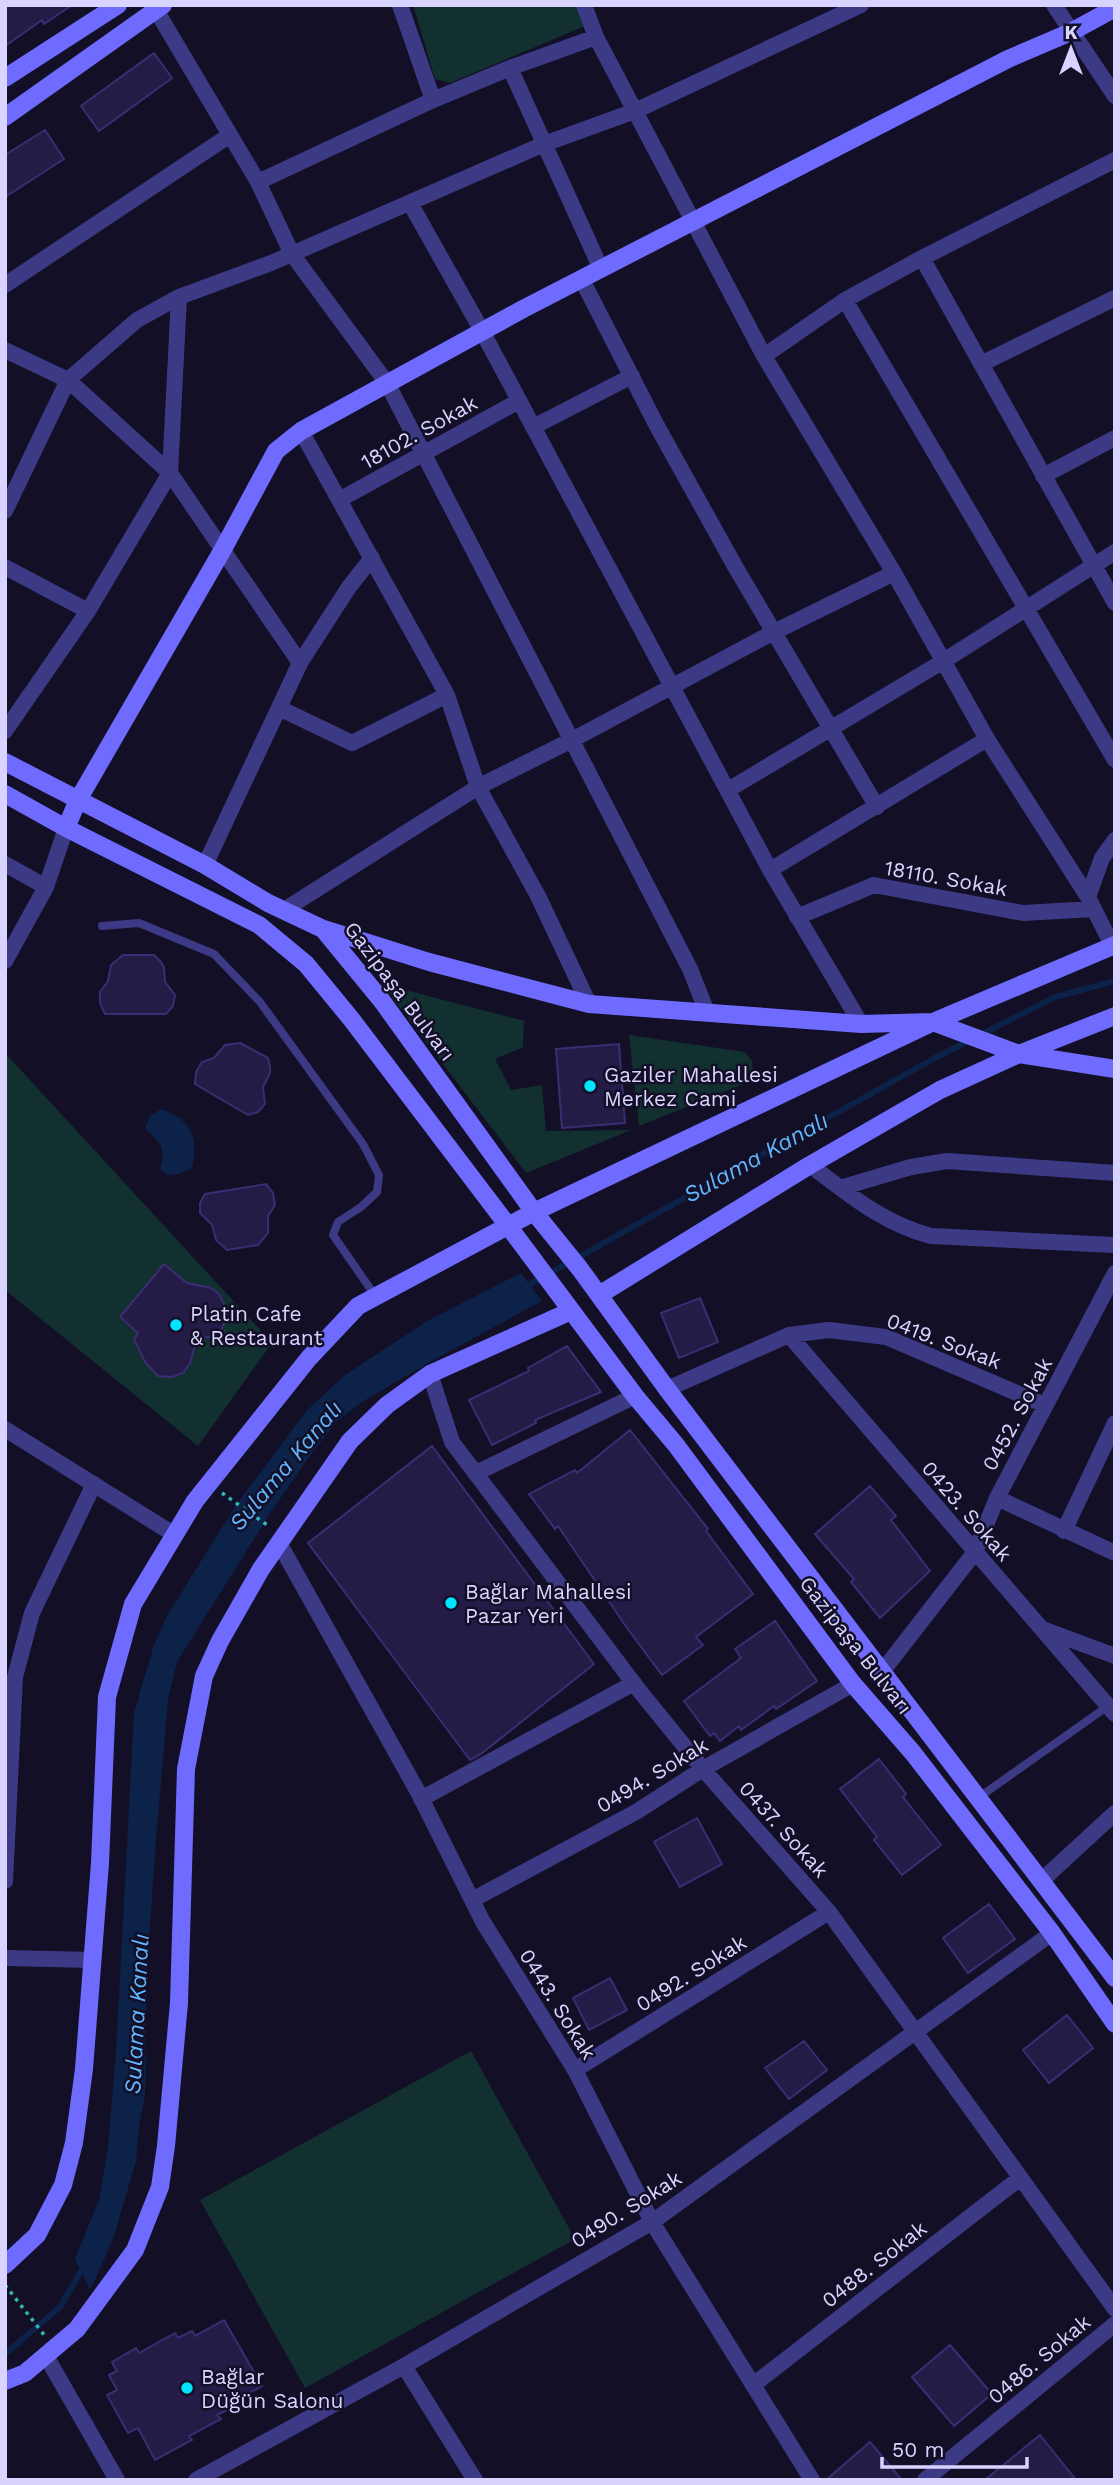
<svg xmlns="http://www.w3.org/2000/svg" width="1120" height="2485" font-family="'Work Sans',sans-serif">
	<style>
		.green { fill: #12302f }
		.water { fill: #0c2248 }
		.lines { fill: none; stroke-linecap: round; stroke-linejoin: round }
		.stream { stroke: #0c2248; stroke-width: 6 }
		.building { fill: #241b47; stroke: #3b2d73; stroke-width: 2 }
		.path { stroke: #2fb8b0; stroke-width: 3.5; stroke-dasharray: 3.5 5; stroke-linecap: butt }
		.lane { stroke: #3d3a85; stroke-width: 8 }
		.street { stroke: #3d3a85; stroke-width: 16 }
		.secondary { stroke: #6f6bff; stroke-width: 18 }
		.poi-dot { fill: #00e5ff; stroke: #130f26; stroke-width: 2.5 }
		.labels { text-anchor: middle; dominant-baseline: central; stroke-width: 5; stroke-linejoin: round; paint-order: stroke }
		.street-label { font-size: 21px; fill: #d9d4ff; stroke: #130f26 }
		.poi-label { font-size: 21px; fill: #d9d4ff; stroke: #130f26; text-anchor: start }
		.water-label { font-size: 23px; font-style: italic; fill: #62b6ff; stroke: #130f26 }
	</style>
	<rect width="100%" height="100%" fill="#130f26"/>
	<path class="green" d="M413,5h171l8,18 -142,60 -15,-4z
		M382,984l142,37 -1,26 -28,12 16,31 31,-5 4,46 85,-1 -105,43z
		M629,1035l116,17 7,9 1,12 -12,12 -102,41z
		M5,1053l267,290 -74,103 -193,-156z
		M471,2051l104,188 -270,149 -105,-188z"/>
	<path class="water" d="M162,1109c29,11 37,29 30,59l-13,6 -12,1 -7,-6c6,-22 1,-26 -15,-40l5,-14z
		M521,1273l21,28 -112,61 -65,38 -28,21 -31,40 -35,51 -94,150 -9,37 -12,141 -9,128 -2,128 -6,30 -3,35 -21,72 -13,32 -12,25 -15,-31 24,-59 9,-53 8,-95 18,-339 20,-68 13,-29 67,-108 72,-97 39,-36 82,-54z"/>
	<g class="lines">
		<path class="stream" d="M525,1287l408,-228 122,-62 60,-16
			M5,2354l55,-47 24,-41"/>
	</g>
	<path class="building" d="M5,5h67l-28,19 -2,-4 -37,26z
		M154,53l18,25 -73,53 -18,-25z
		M45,130l19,29 -59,38v-42z
		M123,955h31l6,6 4,6 1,15 10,13 -2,11 -7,8h-61l-5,-11v-11l8,-11 3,-16z
		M240,1043l28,15 2,9v6l-7,14 2,17 -7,8 -10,3 -53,-31 1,-12 6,-10 12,-4 11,-13z
		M619,1044l6,79 -63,5 -6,-79z
		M266,1184l7,9 2,12 -7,11v17l-10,12 -31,5 -11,-10 -4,-15 -12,-12v-10l5,-9z
		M164,1264l23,19 24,5 8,6 6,12 1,13 -5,11 -10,7 -14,1 -7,25 -7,10 -11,4 -14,-1 -13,-14 -11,-23 4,-6 -18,-16z
		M700,1298l18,44 -39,16 -18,-45z
		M567,1346l34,46 -66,28 1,3 -44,22 -23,-45 60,-29 -1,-3z
		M630,1430l78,99 -2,2 47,63 -57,43 7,8 -41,30 -35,-47 -69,-102 -3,3 -26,-35 46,-24 2,3z
		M432,1446l162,218 -113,90 -11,6 -162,-217z
		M870,1486l26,30 -5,4 39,51 -50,47 -29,-36 3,-3 -39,-45z
		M775,1621l42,60 -41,28 -2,-3 -33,24 -2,-4 -19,15 -6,-8 -4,3 -26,-35 57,-43 -6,-9z
		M879,1759l27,35 -3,3 38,48 -39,30 -28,-35 3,-3 -37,-48z
		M697,1818l25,46 -42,23 -26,-45z
		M989,1904l26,35 -47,34 -25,-35z
		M610,1978l17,32 -38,20 -16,-32z
		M1067,2015l26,33 -44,35 -26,-33z
		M804,2041l23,29 -38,29 -24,-31z
		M224,2320l38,66 -31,17 4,3 -18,9 4,4 -32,17 3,4 -37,20 -17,-32 -10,5 -21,-38 10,-5 -8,-15 8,-4 -5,-9 24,-14 3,5 36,-20 3,5 14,-7 3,5z
		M950,2345l42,49 -38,32 -42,-49z
		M1040,2435l36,45h-91z
		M870,2442l32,38h-76z"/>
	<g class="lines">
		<path class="path" d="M222,1493l48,34
			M5,2285l40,51"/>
		<path class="lane" d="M102,926l37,-3 75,31 46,48 103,142 16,31 -2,17 -16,15 -23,15 -5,13 43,62
			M978,1798l130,-92"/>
		<path class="street" d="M400,5l33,95
			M584,5l12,32 168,319 130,217 93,166 101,158 24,48
			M1054,5l61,91
			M156,10l102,172 34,72 95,129 303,586 17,43
			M510,68l91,201
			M258,182l175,-82 77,-32 86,-31
			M410,203l72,128 288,539 91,154
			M922,258l193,345
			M582,280l75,146 79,142 141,239
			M5,285l225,-150
			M845,300l270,460
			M5,350l63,30 102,93 130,190
			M764,356l81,-56 77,-42 193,-98
			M981,364l134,-66
			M533,427l99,-51
			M301,431l146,264 31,92 60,109 51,108
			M1043,476l72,-38
			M339,500l180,-99
			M5,511l63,-131 69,-60 42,-23 92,-34 273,-119 91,-33 226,-106
			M5,567l83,44
			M279,708l73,35 95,-48
			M5,731l83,-120 82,-138 9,-176
			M728,790l214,-128 173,-110
			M5,864l41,23
			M205,865l95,-202 49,-76 23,-29
			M770,870l217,-131
			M1088,897l14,-39 13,-18
			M284,910l194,-123 94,-47 200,-107 122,-60
			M797,917l77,-32 149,28 71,-4
			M5,961l41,-74 20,-59
			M810,1165c38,29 74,59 121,71l184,9
			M840,1188l71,-21 36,-6 168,12
			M789,1335l326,379
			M430,1374l22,68 186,247 65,80 126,143 286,397
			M667,1389l122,-54 40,-5 57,7 159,68
			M5,1429l170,106
			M476,1473l159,-77
			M997,1498l118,55
			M1064,1531l51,-108
			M279,1543l139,249 65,130 92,148 77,152 160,258
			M1045,1630l70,26
			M881,1673l94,-121 22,-54 118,-225
			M421,1799l213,-116
			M5,1881l10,-204 17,-64 62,-129
			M1041,1881l74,-68
			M472,1900l164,-88 67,-43 150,-85
			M5,1958l88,2
			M575,2070l254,-158
			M46,2356l71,124
			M404,2366l71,114
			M753,2385l267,-207
			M196,2480l208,-114 248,-144 400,-289
			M925,2480l190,-156"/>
		<path class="secondary" d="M5,78l113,-73
			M5,117l158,-112
			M5,762l200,103 63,38 55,26 59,72 152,211 46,57 87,120 448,589
			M5,794l61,34 193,97 47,39 46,56 157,207 126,169 41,49 177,239 60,69 139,180 63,91
			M66,828l12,-28 144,-249 54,-100 25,-20 222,-122 485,-250 63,-27 44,-24
			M324,929l105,33 160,42 272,20 72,-2 86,32 96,15
			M599,1295l211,-130 130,-75 79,-36 96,-38
			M5,2265l32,-30 26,-50 11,-42 10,-74 16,-206 7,-166 26,-93 62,-103 114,-143 49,-52 176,-94 399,-190 182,-77
			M5,2381l20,-8 52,-44 58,-79 25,-63 6,-41 13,-143 7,-234 18,-93 16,-35 41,-72 89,-128 37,-36 43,-31 141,-63"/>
	</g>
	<g class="poi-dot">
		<circle cx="590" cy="1086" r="7"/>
		<circle cx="176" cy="1325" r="7"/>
		<circle cx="451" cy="1603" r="7"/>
		<circle cx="187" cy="2388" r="7"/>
	</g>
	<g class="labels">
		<g class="street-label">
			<text transform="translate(419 432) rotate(-29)">18102. Sokak</text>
			<text transform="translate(946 878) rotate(10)">18110. Sokak</text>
			<text transform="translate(400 991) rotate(53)">Gazipaşa Bulvarı</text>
			<text transform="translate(944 1341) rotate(21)">0419. Sokak</text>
			<text transform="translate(1017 1414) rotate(-62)">0452. Sokak</text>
			<text transform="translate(967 1511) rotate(49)">0423. Sokak</text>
			<text transform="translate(856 1645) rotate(52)">Gazipaşa Bulvarı</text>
			<text transform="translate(652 1775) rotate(-31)">0494. Sokak</text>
			<text transform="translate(784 1829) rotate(48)">0437. Sokak</text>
			<text transform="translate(691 1973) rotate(-32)">0492. Sokak</text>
			<text transform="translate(558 2004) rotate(58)">0443. Sokak</text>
			<text transform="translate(626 2209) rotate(-32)">0490. Sokak</text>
			<text transform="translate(874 2264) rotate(-38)">0488. Sokak</text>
			<text transform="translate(1039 2359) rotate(-40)">0486. Sokak</text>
		</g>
		<g class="poi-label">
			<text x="604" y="1074">Gaziler Mahallesi<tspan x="604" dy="24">Merkez Cami</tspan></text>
			<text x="190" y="1313">Platin Cafe<tspan x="190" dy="24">&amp; Restaurant</tspan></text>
			<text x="465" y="1591">Bağlar Mahallesi<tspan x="465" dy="24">Pazar Yeri</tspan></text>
			<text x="201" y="2376">Bağlar<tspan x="201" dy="24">Düğün Salonu</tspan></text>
		</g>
		<g class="water-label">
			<text transform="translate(756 1158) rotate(-29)">Sulama Kanalı</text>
			<text transform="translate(286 1466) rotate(-50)">Sulama Kanalı</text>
			<text transform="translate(137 2014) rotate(-87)">Sulama Kanalı</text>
		</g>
	</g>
	<rect width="1120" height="2485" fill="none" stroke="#d9d4ff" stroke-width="14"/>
	<g transform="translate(1071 49)" stroke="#130f26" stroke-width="5" paint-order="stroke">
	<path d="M0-5L12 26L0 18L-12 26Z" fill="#d9d4ff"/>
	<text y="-10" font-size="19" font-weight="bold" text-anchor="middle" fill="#d9d4ff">K</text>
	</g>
	<path d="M882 2457v10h145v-10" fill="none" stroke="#d9d4ff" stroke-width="3.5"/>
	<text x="892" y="2457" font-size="21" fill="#d9d4ff" stroke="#130f26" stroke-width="5" paint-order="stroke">50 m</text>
</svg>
